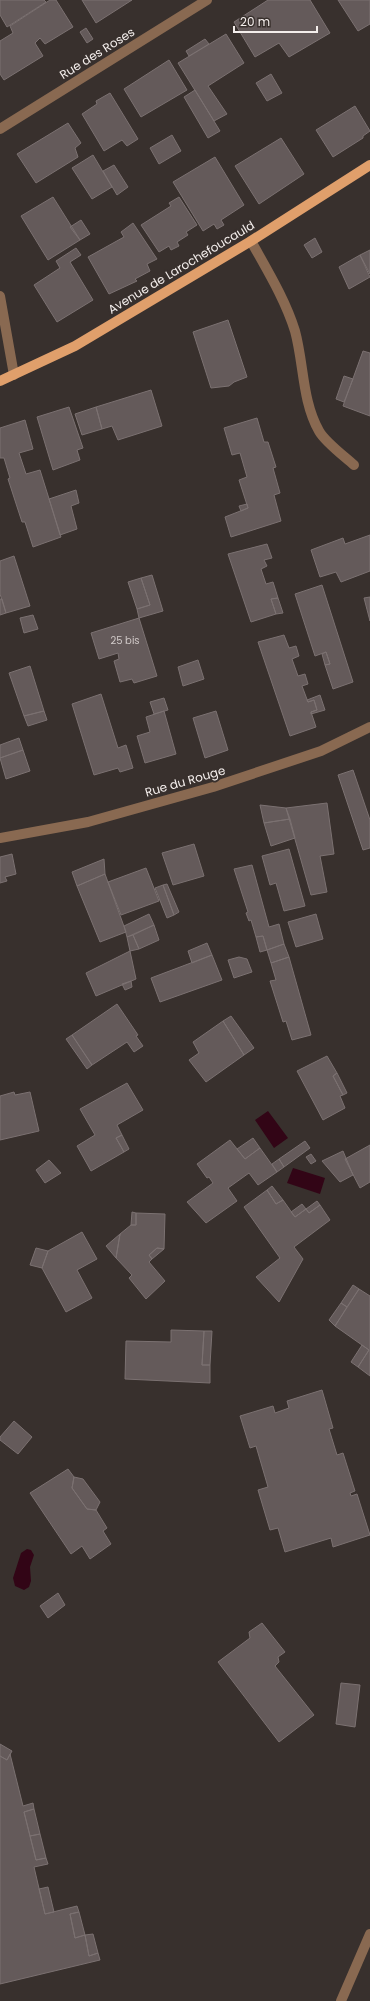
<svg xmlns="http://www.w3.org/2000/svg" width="370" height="2001" font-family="Poppins,sans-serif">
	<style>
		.water { fill: #320516 }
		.building { fill: #645a5a; stroke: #7b7171 }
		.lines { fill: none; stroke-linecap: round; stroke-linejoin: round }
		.minor { stroke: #896951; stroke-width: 10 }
		.major { stroke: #e09f6b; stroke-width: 10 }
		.labels { text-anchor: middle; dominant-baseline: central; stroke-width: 4; stroke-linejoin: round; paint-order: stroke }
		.number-label { font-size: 10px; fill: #d0c9c8 }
		.street-label { font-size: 12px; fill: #f4eeec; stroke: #38302d }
	</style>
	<rect width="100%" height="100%" fill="#38302d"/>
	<path class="water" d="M268,1111l20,27 -14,10 -19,-28z
		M293,1168l32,10 -5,16 -33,-11z
		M27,1549l4,1 3,5 -4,12 1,14 -2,6 -5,3 -9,-4 -2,-8 8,-25z"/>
	<path class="building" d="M0,0h44l2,2 -39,25 -7,-12z
		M50,0h6l17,27 -28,17 -5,-6 -5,5 8,13 -39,24 -4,-6v-33l13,-8 -3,-7z
		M82,0h50l-36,23z
		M268,0h42l20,33 -41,24 -10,-14 -24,14 -21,-35z
		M338,0h32v24l-12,7z
		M86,28l7,11 -6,4 -7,-11z
		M226,34l18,29 -36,23 19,28 -13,7 -36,-58z
		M205,39l4,5 -20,12 -3,-5z
		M169,60l18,30 -46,27 -17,-28z
		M271,74l11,19 -15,8 -11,-18z
		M195,90l25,41 -12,7 -24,-41z
		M110,93l28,46 -11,7 -5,-6 -18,11 -22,-37 15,-10 -1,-3z
		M355,106l15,25 -7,5v2l-30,19 -17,-27z
		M68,123l13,20 -6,5 3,9 -42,26 -19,-29z
		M172,135l9,16 -22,13 -9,-16z
		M281,138l23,36 -45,30 -24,-38z
		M93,155l19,32 -20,12 -20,-31z
		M215,157l29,48 -23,15 3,5 -7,4 -3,-5 -11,7 -30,-49z
		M114,165l14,22 -11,8 -14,-24z
		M53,197l27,43 -32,20 -27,-44z
		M179,197l18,28 -11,7 2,3 -11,7 2,4 -8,4 -2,-4 -10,6 -18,-27 30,-19 -2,-3z
		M81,220l9,14 -10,6 -10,-13z
		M133,223l24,36 -10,5 3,7 -15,8 2,2 -28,13 -21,-37 36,-20 -3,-5z
		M315,238l7,14 -10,6 -8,-13z
		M76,248l5,7 -11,7 23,38 -36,22 -23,-37 26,-17 -4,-7z
		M370,250v24l-10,-19z
		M360,255l10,22 -21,12 -10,-22z
		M228,320l19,57 -13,5 -5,4 -18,2 -18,-56z
		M363,351l7,2v63l-27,-10z
		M344,376l9,3 -9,23 -8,-3z
		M151,390l11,36 -44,14 -6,-14 -10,3 -6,-22z
		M69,407l14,41 -6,2 3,10 -27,10 -16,-53z
		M96,407l6,22 -20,6 -7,-21z
		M257,418l7,24h4l8,25 -3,1 7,25 -6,2 7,26 -50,16 -6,-20 23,-9 -9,-28 8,-3 -7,-24 -8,2 -8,-27z
		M25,420l8,29 -14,4 7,21 14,-4 21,67 -28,10 -8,-25h-3l-14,-43 2,-1 -6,-20h-4v-30z
		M76,490l3,13 -8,3 6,23 -17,6 -11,-36z
		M247,504l1,4 -7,3 -2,-5z
		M370,535v36l-29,11 -5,-10 -16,5 -9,-27 32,-12 2,6z
		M267,544l5,14 -8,2 3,6 -6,3 5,15 7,-2 5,16 -7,1 5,15 -25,8 -23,-68z
		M14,556l16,50 -24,7 -6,-19v-33z
		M152,575l11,36 -24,7 -2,-9 13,-4 -9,-27z
		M141,578l9,27 -13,4 -9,-27z
		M322,585l31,97 -20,7 -8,-24 5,-1 -4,-12 -11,4 -20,-62z
		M370,597v24l-6,-23z
		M278,598l5,15 -7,1 -5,-15z
		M0,599h2l4,14 -6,2z
		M33,615l5,14 -14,4 -4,-15z
		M139,618l18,58 -23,7 -2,-4 -12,3 -6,-21 5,-2 -1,-6 -19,6 -8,-26z
		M284,635l5,13 7,-2 3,10 -7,3 6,17 7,-2 3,10 -6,2 6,16 6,-2 3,10 -6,2 5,15 -26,9 -32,-94z
		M326,652l4,12 -5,1 -3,-11z
		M198,660l6,19 -21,7 -5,-19z
		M30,666l14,45 -20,5 -15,-43z
		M101,694l17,54 8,-3 7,23 -13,4 -2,-4 -24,7 -22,-71z
		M320,695l5,15 -14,4v-2l6,-2 -3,-10 -6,2 -1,-2z
		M164,698l4,12 -14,4 -4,-12z
		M44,711l3,9 -19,6 -4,-10z
		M164,711l12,43 -31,9 -8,-27 13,-4 -4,-15z
		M216,711l12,39 -23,8 -12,-40z
		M19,738l4,12 -23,8v-13z
		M23,750l7,21 -24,8 -6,-21z
		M353,770l17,50v28l-7,2 -25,-75z
		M327,803l7,51 -14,2 7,36 -16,3 -25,-87z
		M260,805l26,3 4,11 -26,4z
		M290,819l5,19 -24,8 -7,-23z
		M194,844l10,32 -31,9 -11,-32z
		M289,849l16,57 -21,5 -8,-28 -6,2 -8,-29z
		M12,854l4,20 -11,3 2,4 -7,2v-26z
		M104,859l1,15 -28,12 -5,-14z
		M252,865l17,62 10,-3 5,20 -17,6 -4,-14 -7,1 -5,-17 -2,1 -3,-8 2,-1 -14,-43z
		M146,868l13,33 -38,14 -13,-33z
		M105,874l21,58 -26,10 -23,-56z
		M167,884l12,28 -5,3 -11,-30z
		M163,885l11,30 -7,3 -12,-30z
		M149,914l5,11 -27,12 -3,-11z
		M316,914l7,25 -27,8 -8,-25z
		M154,925l5,15 -20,9 -6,-14z
		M133,935l6,14 -9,2 -3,-14z
		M263,936l4,14 -7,2 -4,-15z
		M207,943l5,12 -20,8 -4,-12z
		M284,944l5,13 -18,6 -4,-13z
		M130,951l6,28 -40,17 -10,-23z
		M212,955l10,25 -62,22 -9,-24z
		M239,957l8,2 5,13 -18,6 -6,-18z
		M289,957l22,78 -19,5 -6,-19 -3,1 -13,-41 6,-1 -5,-17z
		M131,981l1,6 -7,3 -3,-6z
		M117,1004l21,31 -2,1 7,10 -9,6 -7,-10 -35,23 -20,-30z
		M231,1016l23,32 -10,7 -21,-34z
		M223,1021l21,34 -38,27 -17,-22 10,-7 -6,-11z
		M72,1035l20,30 -5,4 -21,-30z
		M327,1056l10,17 -4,3 10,19 -3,1 5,12 -22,12 -26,-49z
		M337,1073l10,20 -4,2 -10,-19z
		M127,1083l16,27 -26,15 5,10 -6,3 8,14 -33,19 -14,-25 18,-11 -15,-26z
		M14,1092l1,3 15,-3 9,39 -39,9v-44z
		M122,1135l7,14 -5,3 -8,-14z
		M253,1138l7,10 -15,11 -8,-10z
		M230,1140l15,19 15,-11 17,24 -19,13 -9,-12 -21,15 9,13 -31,22 -19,-21 26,-19 -4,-6 -2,1 -10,-14z
		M305,1141l5,7 -26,19 -5,-8z
		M370,1145v37l-10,6 -15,-29z
		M343,1151l10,24 -13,7 -18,-21z
		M311,1154l5,7 -5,3 -5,-7z
		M279,1159l5,8 -7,5 -5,-8z
		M49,1160l12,13 -16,10 -9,-13z
		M272,1186l11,14 -7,4 -9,-14z
		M267,1190l9,14 7,-4 12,17 11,-8 3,4 11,-8 10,15 -36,27 9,12 -24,43 -23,-25 24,-19 -36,-51z
		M317,1201l3,4 -11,8 -3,-4z
		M302,1204l4,5 -11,8 -4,-5z
		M132,1212l4,1v12h-5z
		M136,1213l29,1 -1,35 -7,-1 -8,7 3,4 -3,3 16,19 -19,18 -17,-21 3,-3 -16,-17 4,-24 11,-9h5z
		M82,1232l15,27 -20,11 15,28 -26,14 -24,-44 6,-17z
		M120,1234l-4,24 -10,-12z
		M36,1248l12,3 -6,17 -12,-3z
		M157,1248l7,1 -12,10 -3,-4z
		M353,1285l6,4 -12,18 -6,-4z
		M359,1289l11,7v80l-12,-9 11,-17 -34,-24z
		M341,1303l6,4 -12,19 -6,-6z
		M171,1330l33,1 -2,34h8v18l-85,-4 1,-38 45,1z
		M204,1331h8l-2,34h-8z
		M362,1345l7,5 -11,17 -7,-5z
		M322,1390l11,38 -4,1 8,26 6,-2 12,38 -5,2 1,3 6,-2 13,41 -37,12 -2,-9 -46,14 -7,-24 -8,2 -12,-40 10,-3 -12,-41 -6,2 -10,-32 33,-10 2,7 14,-5 -2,-7z
		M14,1421l18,16 -14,17 -18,-14v-3z
		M68,1469l6,8 -2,11 15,21 9,1 11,18 -4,3 8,13 -21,15 -8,-13 -11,8 -41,-61z
		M74,1477l9,2 17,23 -4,8 -9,-1 -15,-21z
		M58,1593l7,12 -17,13 -8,-12z
		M262,1623l23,29 -7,5 1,5 -4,4 39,49 -35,27 -61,-80 32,-24 -1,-6z
		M341,1683l19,2 -5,42 -19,-3z
		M0,1744l12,7 -5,9 -7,-4z
		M10,1754l13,52 10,-3 1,6 -10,3 12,48 10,-2 2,6 -14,3 11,47 32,-8 2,6 -9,2 5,24 10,-3 4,21 9,-3 2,7 -100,24v-228l7,4z
		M34,1809l6,25 -10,2 -6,-24z
		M40,1834l6,24 -10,2 -6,-24z
		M48,1887l6,25 -9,2 -6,-25z
		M79,1912l6,23 -10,3 -5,-24z
		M93,1934l5,19 -9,3 -4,-21z"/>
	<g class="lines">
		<path class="minor" d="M0,129l207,-129
			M251,241c16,29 34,58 44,90 9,33 7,70 24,100 6,11 25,25 35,34
			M0,296l14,79
			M0,838l88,-16 125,-35 108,-36 49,-24
			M341,2001l29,-67"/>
		<path class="major" d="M0,381l75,-35 176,-105 119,-76"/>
	</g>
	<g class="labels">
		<g class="number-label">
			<text x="125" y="640">25 bis</text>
		</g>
		<g class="street-label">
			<text transform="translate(97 53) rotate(-32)">Rue des Roses</text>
			<text transform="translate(181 267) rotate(-31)">Avenue de Larochefoucauld</text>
			<text transform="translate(185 781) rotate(-16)">Rue du Rouge</text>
		</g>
	</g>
	<path d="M234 26v6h83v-6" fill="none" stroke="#f4eeec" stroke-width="2"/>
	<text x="240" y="26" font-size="12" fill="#f4eeec" stroke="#38302d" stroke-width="3" paint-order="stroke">20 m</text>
</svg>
